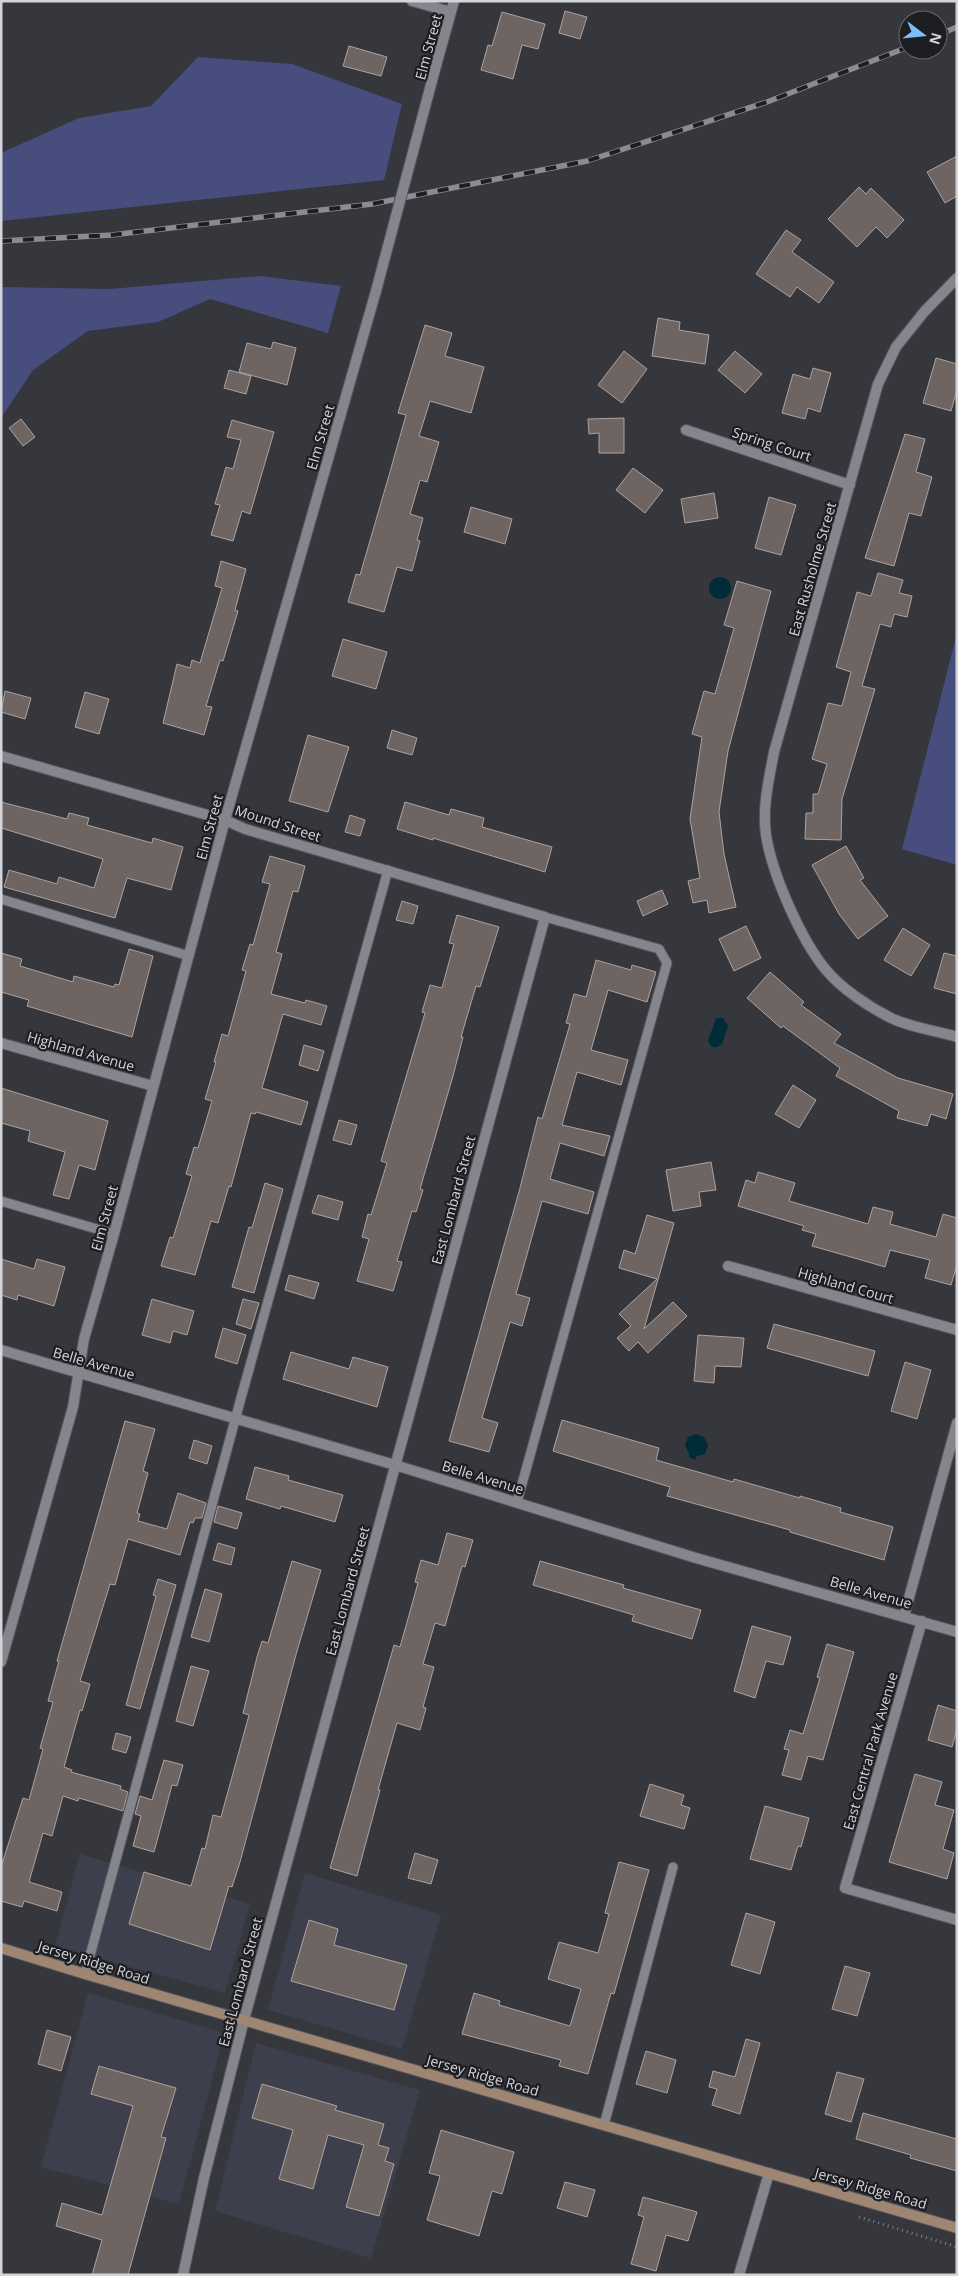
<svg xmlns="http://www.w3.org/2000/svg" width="958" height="2276" font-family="'Open Sans',sans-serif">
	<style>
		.built { fill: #3d404c }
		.green { fill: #474d7d }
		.water { fill: #002c38 }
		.building { fill: #6e6563; stroke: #ada3a1 }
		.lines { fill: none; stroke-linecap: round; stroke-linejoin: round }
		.lane-casing { stroke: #54555a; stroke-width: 11 }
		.street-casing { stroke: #54555a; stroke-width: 12 }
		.secondary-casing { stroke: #54555a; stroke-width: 12 }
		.path { stroke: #7f8085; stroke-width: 3; stroke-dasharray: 1 4; stroke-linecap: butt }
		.lane { stroke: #84858d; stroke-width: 9 }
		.street { stroke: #84858d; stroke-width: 10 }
		.secondary { stroke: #9e8673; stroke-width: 10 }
		.rail-casing { stroke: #8b8c91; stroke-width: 5.5 }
		.rail { stroke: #1d1e21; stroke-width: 4; stroke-dasharray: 11; stroke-linecap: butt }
		.street-bridge-casing { stroke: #54555a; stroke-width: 12; stroke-linecap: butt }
		.street-bridge { stroke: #84858d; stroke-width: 10 }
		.labels { text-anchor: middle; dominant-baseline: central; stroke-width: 4.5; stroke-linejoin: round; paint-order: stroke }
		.street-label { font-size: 14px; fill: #d4d5d9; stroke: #1d1e21 }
	</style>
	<rect width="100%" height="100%" fill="#35373d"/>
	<path class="built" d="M80,1854l170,50 -25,89 -170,-47z
		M305,1873l136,42 -39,134 -137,-40 4,-3z
		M88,1993l130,38 6,4 -45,169 -138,-37z
		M256,2043l164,47 -49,168 -156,-47z"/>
	<path class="green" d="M198,57l94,7 110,40 -18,76 -383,41v-68l78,-35 72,-12z
		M260,276l81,10 -13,47 -118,-34 -52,23 -70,9 -55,39 -32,48v-131l109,2z
		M957,633v232l-55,-16z"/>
	<path class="water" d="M709 588a11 11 0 1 1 22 0a11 11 0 1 1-22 0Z
		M716,1018h7l5,8 -6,18 -5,3h-5l-4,-6z
		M696,1434l8,3 4,8 -3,9 -8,2 -2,4 -6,-3v-3l-4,-9 3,-8z"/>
	<path class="building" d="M565,11l22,6 -7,22 -21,-6z
		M502,12l43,12 -7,25 -16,-4 -9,34 -32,-9 7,-25 4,1z
		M349,46l38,11 -6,19 -38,-10z
		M957,156v40l-12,7 -18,-31z
		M859,187l7,7 5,-6 33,32 -17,18 -11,-11 -19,20 -29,-28z
		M786,230l15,10 -9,12 42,30 -15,21 -22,-16 -7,10 -34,-23z
		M658,318l22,4 -1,8 30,5 -4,29 -53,-8z
		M425,325l27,8 -7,23 39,11 -13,46 -41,-12 -11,35 20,6 -12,40 -7,-2 -10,34 13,4 -6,22 3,1 -8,30 -15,-4 -13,45 -36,-10 8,-28 4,1 30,-103 16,-57 -8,-2z
		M273,342l23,6 -9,37 -48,-13 8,-29 24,6z
		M624,351l23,18 -25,34 -24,-18z
		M735,351l27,23 -17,19 -27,-23z
		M936,358l21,6v26l-6,21 -28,-8z
		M813,368l18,5 -11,39 -12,-4 -3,11 -23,-6 11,-39 17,5z
		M229,370l22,6 -5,18 -22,-6z
		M624,418v35h-25v-20l-10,1 -1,-15z
		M21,419l14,18 -12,9 -14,-18z
		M232,420l42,12 -24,82 -8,-3 -9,30 -22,-6 9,-30 -5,-1 11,-37 7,2 8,-29 -14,-3z
		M905,434l20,5 -9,33 16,5 -11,39 -12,-3 -15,53 -29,-8z
		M633,468l30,22 -18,23 -29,-23z
		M714,493l4,25 -33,5 -4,-24z
		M769,497l27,8 -15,50 -26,-7z
		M471,507l41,12 -7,25 -41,-12z
		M221,561l25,8 -11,41 3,1 -15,50 -3,-1 -14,46 6,1 -8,28 -41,-12 14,-59 13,4 2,-8 8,3 22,-75 -7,-2z
		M878,573l25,7 -4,13 13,3 -5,21 -13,-3 -3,13 -11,-3 -18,62 13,3 -33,110 -1,41 -36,-1 1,-26h7v-19h5l9,-30 -15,-5 16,-56 14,3 9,-34 -15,-5 21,-75 14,4z
		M737,581l34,10 -43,160 -9,61 5,42 12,53 -27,6 -2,-13 -14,3 -5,-22 12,-3 -10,-59 12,-82 -10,-3 12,-43 11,3 19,-66 -10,-3z
		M343,639l44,13 -11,37 -44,-13z
		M5,691l26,7 -6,21 -24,-7z
		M85,692l24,7 -10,35 -24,-7z
		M392,730l25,8 -5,17 -25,-7z
		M308,735l41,12 -21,65 -39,-11z
		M1,802l66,17 2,-6 20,5 -2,7 65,18 1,-5 30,9 -12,43 -44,-12 -12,40 -111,-31 5,-17 48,14 2,-7 35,11 9,-29 -102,-31z
		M405,802l44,13 2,-6 33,9 -2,9 70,20 -7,25 -112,-34v2l-36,-11z
		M350,815l15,5 -5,16 -15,-4z
		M846,846l18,32 -4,2 28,36 -30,23 -19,-25 -27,-49z
		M270,856l35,10 -7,26 -5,-1 -17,61 6,2 -11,40 34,9 1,-3 21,6 -6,19 -38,-11 -21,74 46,14 -7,23 -45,-13 -1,2 -4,-1 -20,74 -2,-1 -11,37 -7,-2 -16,54 -34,-9 9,-29 3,1 19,-62 -6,-2 8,-27 4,1 14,-47 -7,-2 11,-37h-2l8,-28 6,2 18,-65 -4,-1 8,-26 3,1 17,-61 -8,-2z
		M662,890l6,14 -25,12 -6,-15z
		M402,901l16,5 -5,18 -17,-4z
		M457,915l42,12 -19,60 -4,-1 -15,51h2l-10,39 -33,113 3,1 -7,22 -4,-1 -15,50 5,1 -9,29 -36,-10 12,-42 -7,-2 6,-23 3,1 16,-52 -6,-2 44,-148 -3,-1 8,-27 12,3 12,-44 -5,-1z
		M746,926l15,32 -27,13 -15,-32z
		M903,928l27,17 -19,31 -27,-16z
		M129,949l24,7 -21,81 -105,-31 2,-6 -28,-8v-39l21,6 -2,7 53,16 1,-6 40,11 1,-3 4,1z
		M944,953l13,3v38l-23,-6z
		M596,960l35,10 1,-5 24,7 -9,30 -39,-12 -17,60 37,10 -7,25 -44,-13 -15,53 48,11 -6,20 -44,-13 -10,36 44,13 -6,22 -46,-13 -26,93 14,4 -8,28 -12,-4 -28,96 16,5 -9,29 -40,-11 71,-253 18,-71 4,2 28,-95 -4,-1 8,-29 12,3z
		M770,972l34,30 -3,3 40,29 -7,9 64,35 55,16 -7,25 -15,-5 -4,12 -30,-8 2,-7 -63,-35 4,-8 -57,-42 -2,2 -34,-30z
		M304,1045l20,6 -6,20 -19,-6z
		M793,1085l23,15 -17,28 -24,-14z
		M1,1088l107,33 -13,49 -16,-5 -10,34 -16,-4 12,-43 -37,-11 2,-10 -29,-8z
		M339,1120l18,5 -6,20 -18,-5z
		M711,1162l5,28 -17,2 2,14 -28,5 -7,-41z
		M758,1172l37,11 -6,18 79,23 5,-17 20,5 -3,12 46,13 7,-23 14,4v47l-6,20 -26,-7 5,-18 -40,-10 -5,17 -27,-8 -46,-13 4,-12 -14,-4 2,-4 -66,-20 8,-26 9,3z
		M265,1183l18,6 -29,104 -22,-6 17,-60 3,1z
		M318,1195l25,7 -5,18 -26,-7z
		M647,1215l27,8 -30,106 29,-27 14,14 -39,37 -10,-11 -9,9 -12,-13 14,-12 -12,-12 38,-35 -38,-11 5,-18 11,4z
		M1,1259l33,10 3,-10 28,8 -11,39 -36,-11 -1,5 -16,-5z
		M289,1275l30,8 -5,16 -29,-9z
		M152,1299l42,12 -7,24 -14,-4 -3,12 -28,-8z
		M243,1299l16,4 -8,26 -15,-5z
		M774,1324l101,27 -7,25 -101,-28z
		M223,1328l23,7 -9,29 -22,-7z
		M698,1335l46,3 -3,29 -26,-1 -1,17 -20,-2z
		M291,1352l58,17 4,-12 35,10 -11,40 -94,-28z
		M905,1362l26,8 -14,49 -26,-8z
		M562,1420l97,28 -3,12 77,22 1,-3 66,19v-2l41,12 -1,4 53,15 -9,33 -94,-28v-2l-123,-34 3,-9 -117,-36z
		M125,1421l30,8 -12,42 5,2 -11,40 3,1 -2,7 29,8 11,-36 28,10 -4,15h-7l-2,5 -3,-1 -10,33 -52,-16 -13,46 -5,-1 -30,97 10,3 -8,27 -2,-1 -16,57 8,3 -1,2 50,14 -1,3 8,3 -5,19 -44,-13 -1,3 -15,-5 -11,40 -9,-3 -14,49 33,10 -5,19 -33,-10 -2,6 -21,-6v-34l22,-69 6,2 14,-51 -3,-1 13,-46 -5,-1 11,-40h-2z
		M194,1440l18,6 -5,18 -18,-6z
		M255,1467l34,9 -1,4 55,15 -8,27 -54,-16 -1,3 -34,-10z
		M218,1506l24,7 -5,16 -23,-7z
		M447,1533l26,7 -8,27 -3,-1 -17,60 -10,-3 -12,41 11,3 -11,40 3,1 -6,22 -23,-7 -19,67h2l-23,86 -27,-8 64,-223 6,2 18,-64 -3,-1 6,-22 17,5z
		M218,1543l17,5 -4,17 -18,-5z
		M292,1561l29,9 -24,81 -57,211 -8,25 -3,-1 -19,64 -81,-26 15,-52 47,14 11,-38 3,1 8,-34 8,2 28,-102 -6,-2 14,-56 5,-16 6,2z
		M540,1561l84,24 -1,3 78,22 -9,29 -60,-18 2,-6 -101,-30z
		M158,1579l18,6 -36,124 -14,-4 30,-109 -3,-1z
		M205,1589l17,5 -13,48 -18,-5z
		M752,1626l39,11 -8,28 -17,-4 -11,37 -21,-7z
		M827,1644l27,8 -31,108 -15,-4 -7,24 -19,-5 7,-25 -5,-1 6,-19 13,4 17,-56 -3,-1z
		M191,1666l18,5 -16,55 -17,-5z
		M938,1705l19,6v18l-5,18 -24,-7z
		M116,1733l15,4 -5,16 -14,-4z
		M164,1760l19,5 -6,21 -5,-1 -18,67 -21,-6 8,-30 -6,-2 5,-18 12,4z
		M915,1774l27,8 -7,23 19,5 -11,39 11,4 -7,26 -58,-17z
		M650,1784l34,11 -3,10 9,3 -6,21 -44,-13z
		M765,1806l44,12 -8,29 -3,-1 -7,24 -41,-11z
		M415,1853l23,7 -7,24 -23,-6z
		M619,1862l30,8 -35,124 -3,-1 -23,81 -29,-8 2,-6 -99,-26 12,-41 26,8 -1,4 71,21 11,-37 -33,-10 11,-37 39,11 11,-39 -4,-1z
		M746,1913l29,9 -15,52 -29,-9z
		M309,1920l29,9 -4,16 73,20 -13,45 -103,-29z
		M845,1966l25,7 -13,43 -25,-7z
		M47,2030l24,7 -10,34 -23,-7z
		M746,2039l14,4 -20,71 -28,-9 5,-16 -8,-2 4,-16 22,6z
		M646,2051l30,9 -9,33 -31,-9z
		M99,2066l77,22 -15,49 5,1 -38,137h-36l10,-35 -46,-14 6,-23 40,12 31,-109 -42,-12z
		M837,2072l27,7 -13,43 -26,-8z
		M262,2084l75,22 -2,4 49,14 -6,21 11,3 -4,13 9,3 -15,52 -33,-9 18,-62 -36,-10 -15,54 -34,-10 14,-49 -41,-12z
		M863,2113l94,26v32l-47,-13 1,-3 -55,-16z
		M441,2130l73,22 -12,42 -10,-3 -13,45 -52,-16 13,-44 -11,-3z
		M565,2182l30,8 -8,27 -30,-9z
		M643,2197l54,15 -9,29 -22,-6 -10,36 -25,-7 13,-47 -6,-2z"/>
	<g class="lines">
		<g class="lane-casing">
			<path id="lane" d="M1,899l188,57
				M1,1201l113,33
				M517,1502l150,-539 -8,-14 -114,-32
				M85,1974l156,-576 147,-528
				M604,2125l69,-258"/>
		</g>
		<g class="street-casing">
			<path id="street" d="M412,1l39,11
				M433,77l21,-76
				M957,278l-33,34 -28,35 -18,37 -104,368c-5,27 -12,55 -8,83 6,39 35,105 60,135 16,19 43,37 65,48 18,9 46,13 66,19
				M686,430l164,55
				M1,756l224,64 20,9 300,88 -301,1103 -40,158 -21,97
				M1,1043l152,43
				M728,1266l229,64
				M1,1350l394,115 301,93 261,74
				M904,1616l53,-193
				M922,1621l-77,267 112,32
				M1,1662l72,-255 11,-68 30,-105 111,-414 151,-529
				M739,2275l30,-102"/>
		</g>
		<g class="secondary-casing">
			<path id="secondary" d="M1,1948l84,26 872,254"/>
		</g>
		<path class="path" d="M859,2217l98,30"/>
		<use href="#lane" class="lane"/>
		<use href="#street" class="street"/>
		<use href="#secondary" class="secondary"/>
		<g class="rail-casing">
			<path id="rail" d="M938,35l19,-8
				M1,241l111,-6 260,-31 215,-43 180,-59 141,-55"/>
		</g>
		<use href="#rail" class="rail"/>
		<g class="street-bridge-casing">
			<path id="street-bridge" d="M376,291l57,-214"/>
		</g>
		<use href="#street-bridge" class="street-bridge"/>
	</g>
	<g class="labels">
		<g class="street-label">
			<text transform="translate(428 47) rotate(-75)">Elm Street</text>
			<text transform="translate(320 437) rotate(-74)">Elm Street</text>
			<text transform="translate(772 444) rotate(18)">Spring Court</text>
			<text transform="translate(812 569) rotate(-74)">East Rusholme Street</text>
			<text transform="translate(278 823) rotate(18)">Mound Street</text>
			<text transform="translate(209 827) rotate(-75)">Elm Street</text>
			<text transform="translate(81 1051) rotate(16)">Highland Avenue</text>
			<text transform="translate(453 1200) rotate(-75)">East Lombard Street</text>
			<text transform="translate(104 1218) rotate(-75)">Elm Street</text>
			<text transform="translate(846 1285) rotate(16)">Highland Court</text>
			<text transform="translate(94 1363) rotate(16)">Belle Avenue</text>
			<text transform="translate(483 1477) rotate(17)">Belle Avenue</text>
			<text transform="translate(347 1591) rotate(-75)">East Lombard Street</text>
			<text transform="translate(871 1592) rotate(16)">Belle Avenue</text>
			<text transform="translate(870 1751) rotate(-74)">East Central Park Avenue</text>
			<text transform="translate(94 1962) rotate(17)">Jersey Ridge Road</text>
			<text transform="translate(240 1982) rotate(-75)">East Lombard Street</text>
			<text transform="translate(483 2075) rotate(16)">Jersey Ridge Road</text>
			<text transform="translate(871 2188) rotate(16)">Jersey Ridge Road</text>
		</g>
	</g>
	<rect width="958" height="2276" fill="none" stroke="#d4d5d9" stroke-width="5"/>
	<g transform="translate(923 35) rotate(106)"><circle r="24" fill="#1d1e21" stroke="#66676b"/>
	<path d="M0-4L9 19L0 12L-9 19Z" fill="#7dbef9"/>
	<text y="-8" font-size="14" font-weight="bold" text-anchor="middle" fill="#d4d5d9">N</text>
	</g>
</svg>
